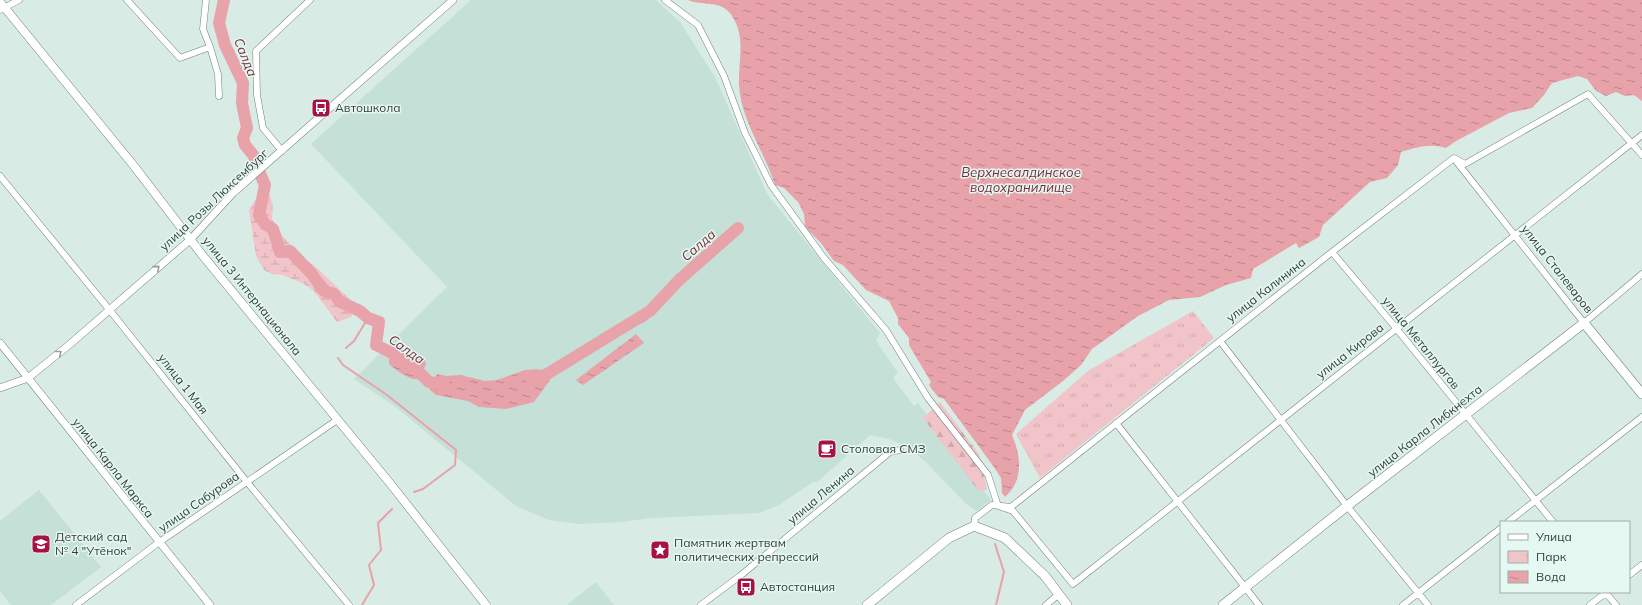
<svg xmlns="http://www.w3.org/2000/svg" width="1642" height="605" viewBox="0 0 1642 605" font-family="Mulish,sans-serif">
  <defs>
    <pattern id="forest-firs" width="22" height="20" patternUnits="userSpaceOnUse"><rect width="22" height="20" fill="#f1c4c9"/><path d="M5 1l3.5 6h-7zM16 11l3.5 6h-7z" fill="#cfa9ae"/></pattern>
    <pattern id="wetland-marsh" width="20" height="14" patternUnits="userSpaceOnUse"><rect width="20" height="14" fill="#f1c4c9"/><path d="M1 5h8M5 5V1M11 12h8M15 12V8" fill="none" stroke="#cfa9ae"/></pattern>
    <pattern id="park-tufts" width="24" height="20" patternUnits="userSpaceOnUse"><rect width="24" height="20" fill="#f1c4c9"/><path d="M3 7l-1-3M5 7V3M7 7l1-3M15 17l-1-3M17 17v-4M19 17l1-3" fill="none" stroke="#cfa9ae"/></pattern>
    <pattern id="water-ripples" width="26" height="14" patternUnits="userSpaceOnUse"><rect width="26" height="14" fill="#e7a2aa"/><path d="M2 4q2-2 4 0t4 0M15 11q2-2 4 0t4 0" fill="none" stroke="#bc858c"/></pattern>
  </defs>
  <rect width="100%" height="100%" fill="#d8ebe4"/>
  <path fill="#c5e0d7" d="M471,0H656L680,22L715,77L767,194L880,333L876,341L898,373L893,378L914,406L918,403L991,500L977,511L966,504L926,462L906,446L889,439L870,435L817,482H813L779,505L759,513L652,518L621,522L579,524L549,520L516,506L393,405L354,379L447,287L311,144Z
    M39,490L101,567L51,605H11L0,591V521Z
    M596,582L614,605H567Z"/>
  <path fill="url(#forest-firs)" d="M940,402L979,454L987,490H978L923,418Z"/>
  <path fill="url(#wetland-marsh)" d="M270,195L273,205L272,219L284,238L300,255L317,268L357,306L351,317L337,322L314,291L304,284L283,275L272,274L264,270L256,256L249,210L255,200Z"/>
  <path fill="url(#park-tufts)" d="M1193,311L1214,338L1040,478L1016,434L1089,370Z"/>
  <path fill="url(#water-ripples)" d="M688,0H1642V101L1634,95L1625,96L1616,92L1606,96L1596,91L1587,79L1578,76L1552,83L1544,95L1532,108L1509,113L1456,141L1446,148C1430,143 1417,147 1401,152L1398,165L1387,178L1370,182L1323,225L1319,237L1299,248L1296,243L1253,269L1251,278L1226,285L1200,297L1169,300L1138,316L1092,349L1081,365L1063,381L1025,410L1012,435C1021,456 1024,480 1005,497L1002,493L1001,478L994,467L944,399L938,397L929,385L931,382L909,345V338L898,324V318L889,301L866,290L843,265L834,261L821,243L805,227L804,214L798,202L784,188L775,185C765,153 740,118 739,84C738,60 747,35 730,13C719,0 702,6 688,0Z
    M648,309L650,311L651,317L643,323L618,331L621,325Z
    M636,334L644,343L583,385L576,380Z
    M400,346L425,360L426,365L420,373L419,379C410,381 396,370 389,364V358Z
    M538,369L547,374L550,380L534,402L506,409L479,407L468,401L436,395L430,390L429,382L438,374L446,376L460,375L485,381L497,380L525,370Z"/>
  <g fill="none" stroke-linecap="round" stroke-linejoin="round">
    <path stroke="#e7a2aa" stroke-width="2" d="M346,348L354,341L368,318
      M338,358L343,365L387,395L456,450L455,465L423,489L414,492
      M995,544L1004,572L996,605
      M362,605L374,585L369,565L381,550L378,523L392,509"/>
    <path stroke="#e7a2aa" stroke-width="12" d="M224,0L219,23L225,45L243,83L242,103L247,128L243,138L245,145L254,156L255,162L265,185L259,215L265,224L273,229L280,252L290,251L311,273L324,291L334,294L340,302L360,311L368,318L379,322L376,345L394,354L420,373L429,382L444,385
      M532,380L547,374L650,311L679,280L738,228"/>
    <g stroke="#71837c" stroke-width="7">
      <path id="minor" d="M127,0L180,58L210,47
        M206,0L203,29L210,47L218,74L219,96
        M665,0L698,25L724,76L745,133L771,185L824,258L886,330L928,398L988,475L998,506L1013,511L1073,584L1642,135
        M0,10L19,0
        M282,151L263,128L257,95L256,51L310,0
        M1456,161L1584,323L1642,274
        M0,176L112,313L247,482L349,605
        M1332,252L1396,328L1553,522
        M1220,341L1347,506L1428,605
        M1116,423L1259,605
        M1508,522L1642,417
        M974,526L975,518L992,505L1011,507L1332,252L1454,158L1465,164L1588,94L1642,155
        M1629,575L1642,565
        M1605,592L1616,605
        M76,605L158,543L337,420
        M701,605L740,576L890,452L900,450
        M1046,605L1059,594
        M1403,605L1501,528
        M1590,605L1607,592"/>
    </g>
    <g stroke="#71837c" stroke-width="8">
      <path id="tertiary" d="M0,343L210,605
        M0,388L28,378L69,345L191,239L233,193L453,0"/>
    </g>
    <g stroke="#71837c" stroke-width="9">
      <path id="secondary" d="M0,2L134,166L203,256L389,482L486,605"/>
    </g>
    <g stroke="#71837c" stroke-width="10">
      <path id="primary" d="M867,605L949,538L974,526L1005,538L1045,576L1067,605
        M1223,605L1347,506L1584,323L1642,394"/>
    </g>
    <use href="#minor" stroke="#fff" stroke-width="6"/>
    <use href="#tertiary" stroke="#fff" stroke-width="7"/>
    <use href="#secondary" stroke="#fff" stroke-width="8"/>
    <use href="#primary" stroke="#fff" stroke-width="9"/>
  </g>
  <defs><path id="oneway-chevron" d="M-2-3.5L2.5 0L-2 3.5" fill="none" stroke-width="1.6" stroke-linecap="round" stroke-linejoin="round"/></defs>
  <g stroke="#9a9e9d">
    <use href="#oneway-chevron" transform="translate(157 268) rotate(-41)"/>
    <use href="#oneway-chevron" transform="translate(59 353) rotate(-39)"/>
  </g>
  <defs>
    <g id="bus-square" transform="scale(1)"><rect x="-9" y="-9" width="18" height="18" rx="4" fill="#a81141" stroke="#e5f8f1"/><path d="M-5-6H5V4H4V6H2V4H-2V6H-4V4H-5ZM-3.5-4V0h7V-4ZM-3.5 1.2v1.5H-2V1.2ZM2 1.2v1.5H3.5V1.2Z" fill="#fff"/></g>
    <g id="cafe-square" transform="scale(1)"><rect x="-9" y="-9" width="18" height="18" rx="4" fill="#a81141" stroke="#e5f8f1"/><path d="M-5.5-4.5H6V0H3Q3 3.5 0 3.5H-2.5Q-5.5 3.5-5.5 0ZM3-3.2v2h1.7v-2ZM-6 4.5H4V6H-6Z" fill="#fff"/></g>
    <g id="school-square" transform="scale(1)"><rect x="-9" y="-9" width="18" height="18" rx="4" fill="#a81141" stroke="#e5f8f1"/><path d="M0-5L7-2L0 1L-7-2ZM-4 1L0 2.5L4 1V4Q0 6-4 4Z" fill="#fff"/></g>
    <g id="sight-square" transform="scale(1)"><rect x="-9" y="-9" width="18" height="18" rx="4" fill="#a81141" stroke="#e5f8f1"/><path d="M0-6L1.8-2.2L6-1.7L2.9 1.2L3.7 5.4L0 3.3L-3.7 5.4L-2.9 1.2L-6-1.7L-1.8-2.2Z" fill="#fff"/></g>
  </defs>
  <g fill-rule="evenodd">
    <use href="#bus-square" x="321" y="108"/>
    <use href="#cafe-square" x="827" y="449"/>
    <use href="#school-square" x="41" y="544"/>
    <use href="#sight-square" x="660" y="550"/>
    <use href="#bus-square" x="746" y="587"/>
  </g>
  <g text-anchor="middle" stroke-width="3" stroke-linejoin="round" paint-order="stroke">
    <g font-size="12" fill="#363d3b" stroke="#e5f8f1" text-anchor="start">
      <text x="335" y="112">Автошкола</text>
      <text x="841" y="453">Столовая СМЗ</text>
      <text x="55" y="541">Детский сад<tspan x="55" dy="14">№ 4 "Утёнок"</tspan></text>
      <text x="674" y="547">Памятник жертвам<tspan x="674" dy="14">политических репрессий</tspan></text>
      <text x="760" y="591">Автостанция</text>
    </g>
    <g font-size="12" fill="#363d3b" stroke="#e5f8f1">
      <text transform="translate(214 200) rotate(-43)" y="4">улица Розы Люксембург</text>
      <text transform="translate(1557 269) rotate(52)" y="4">улица Сталеваров</text>
      <text transform="translate(1266 290) rotate(-38)" y="4">улица Калинина</text>
      <text transform="translate(252 296) rotate(51)" y="4">улица 3 Интернационала</text>
      <text transform="translate(1421 343) rotate(51)" y="4">улица Металлургов</text>
      <text transform="translate(1350 351) rotate(-38)" y="4">улица Кирова</text>
      <text transform="translate(183 384) rotate(52)" y="4">улица 1 Мая</text>
      <text transform="translate(1425 431) rotate(-38)" y="4">улица Карла Либкнехта</text>
      <text transform="translate(113 468) rotate(52)" y="4">улица Карла Маркса</text>
      <text transform="translate(821 495) rotate(-40)" y="4">улица Ленина</text>
      <text transform="translate(199 502) rotate(-35)" y="4">улица Сабурова</text>
    </g>
    <g font-size="13" font-style="italic" fill="#7a2b3b" stroke="#e5f8f1">
      <text transform="translate(246 57) rotate(68)" y="5">Салда</text>
      <text x="1021" y="177">Верхнесалдинское<tspan x="1021" dy="15">водохранилище</tspan></text>
      <text transform="translate(698 245) rotate(-41)" y="5">Салда</text>
      <text transform="translate(407 349) rotate(35)" y="5">Салда</text>
    </g>
  </g>
  <rect x="1500" y="521" width="130" height="72" fill="#e5f8f1" stroke="#9fada8"/>
  <rect x="1508" y="534" width="20" height="6" fill="#ffffff" stroke="#9fada8"/>
  <text x="1536" y="541" font-size="12" fill="#363d3b">Улица</text>
  <rect x="1508" y="551" width="20" height="12" fill="url(#park-tufts)" stroke="#9fada8"/>
  <text x="1536" y="561" font-size="12" fill="#363d3b">Парк</text>
  <rect x="1508" y="571" width="20" height="12" fill="url(#water-ripples)" stroke="#9fada8"/>
  <text x="1536" y="581" font-size="12" fill="#363d3b">Вода</text>
</svg>
